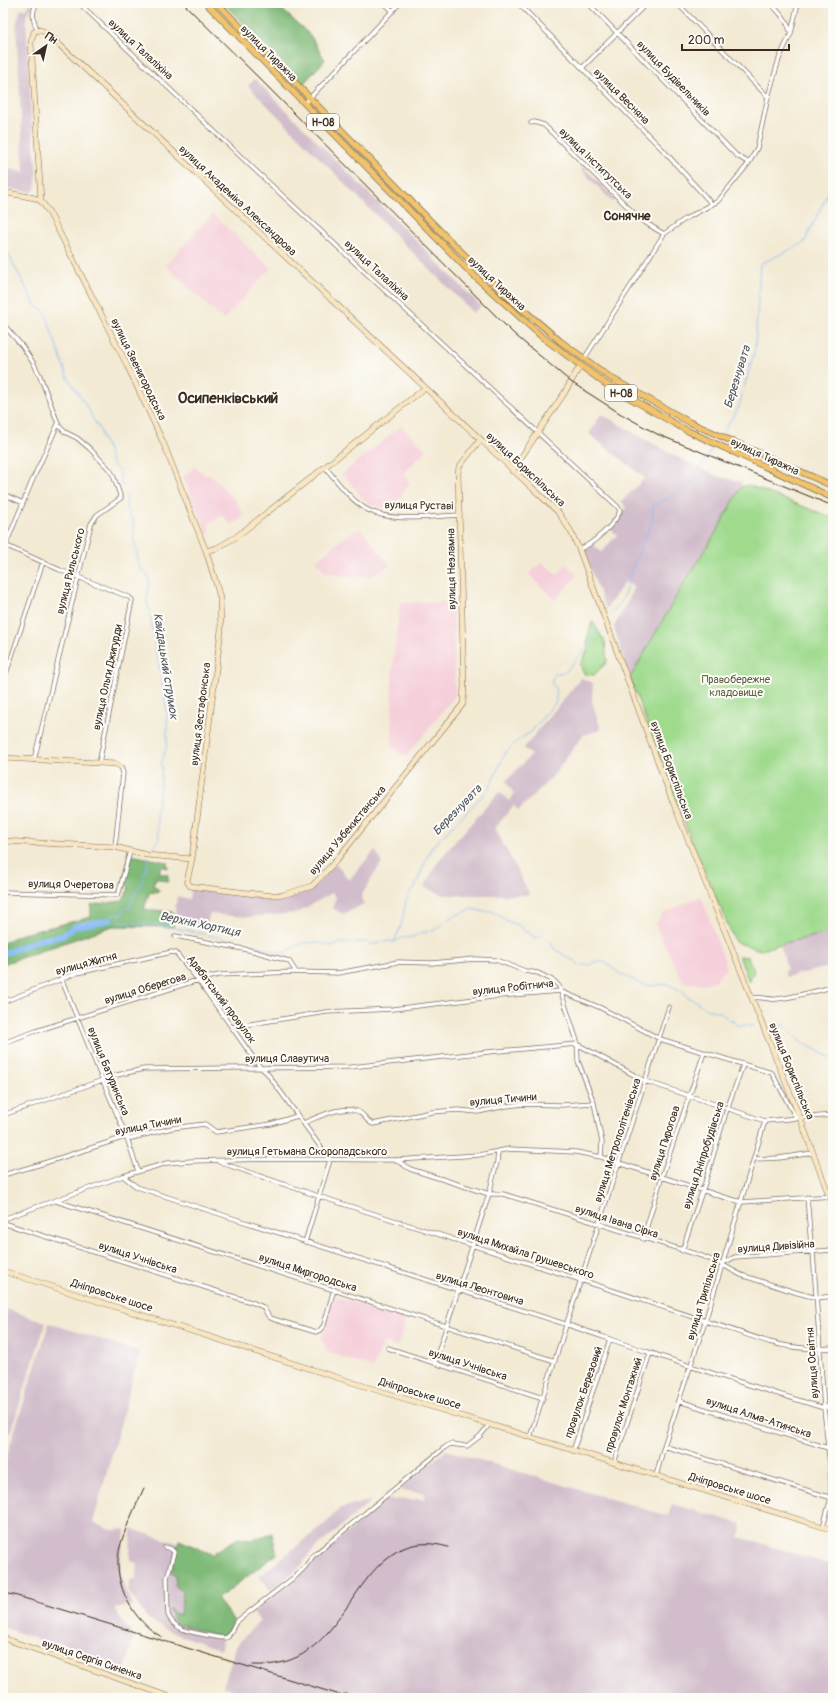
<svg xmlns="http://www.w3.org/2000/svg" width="836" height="1701" viewBox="0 0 836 1701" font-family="Pangolin,sans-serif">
  <rect width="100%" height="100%" fill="#fdfcf7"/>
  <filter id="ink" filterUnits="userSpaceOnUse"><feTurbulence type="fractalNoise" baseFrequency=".025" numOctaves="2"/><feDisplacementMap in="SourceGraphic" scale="8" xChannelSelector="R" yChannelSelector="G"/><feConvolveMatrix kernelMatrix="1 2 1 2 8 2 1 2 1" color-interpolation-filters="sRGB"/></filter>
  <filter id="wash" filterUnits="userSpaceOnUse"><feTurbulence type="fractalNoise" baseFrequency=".012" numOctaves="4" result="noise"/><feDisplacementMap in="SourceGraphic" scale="16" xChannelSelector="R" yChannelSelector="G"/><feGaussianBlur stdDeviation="0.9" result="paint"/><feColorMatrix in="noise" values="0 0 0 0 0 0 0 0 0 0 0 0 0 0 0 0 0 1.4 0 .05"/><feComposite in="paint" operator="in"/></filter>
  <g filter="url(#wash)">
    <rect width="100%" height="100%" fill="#f3ead4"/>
    <path fill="#f5cfda" d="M213,214L271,268L223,320L165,265Z
      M401,426L427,450L403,474L410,482L396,505L382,508L368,504L342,474Z
      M195,467L198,471L200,469L204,474L211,475L235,500L243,515L239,521L230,525L223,515L208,524L211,532L207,535L183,477Z
      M361,529L390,565L371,576H344L325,572L316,560L352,532Z
      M542,562L557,575L567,564L577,576L555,600L529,574Z
      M451,602L453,603L455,696L406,757L392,747V675L400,603Z
      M701,896L727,967L715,981L702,985L683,982L655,925L662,914Z
      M333,1296L406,1319L398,1347L384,1342L373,1368L328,1352L321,1339Z
      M833,1409V1445L830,1446L826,1410Z"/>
    <path fill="#d1bdcb" d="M30,3L33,6L26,15L31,112L37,176L35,189L33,192L3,188V168L24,172L16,24L21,9H26Z
      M255,79L481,306L473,313L248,86Z
      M583,167L615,199L613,202L581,169Z
      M601,414L677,457L716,476L742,482L741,487L718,529L681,588L630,678L614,627L635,587L625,582L606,609L583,550L592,544L602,552L617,535L610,528L626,508L622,501L645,478L589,434Z
      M581,678L593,683L592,701L601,730L583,735L553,776L518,811L514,805L495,828L530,895H443L424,887L439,860L499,792L510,801L514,794L506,781L531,755L524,748Z
      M375,850L382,862L361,896L364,904L343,914L332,908L336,898L332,893L297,913L248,917L209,914L207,925L174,920L177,896L189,899L191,888L279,898L302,892L317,884L335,863L349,880Z
      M833,932V966L786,977L784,971L787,969L780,944Z
      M3,1308L46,1322L3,1455Z
      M49,1323L140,1352L93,1523L113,1530L126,1529L120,1559L121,1577L125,1590L133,1605L114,1609L134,1637L125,1669L76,1651V1647L58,1642L56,1646L3,1627V1467Z
      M446,1450L668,1516L672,1504L742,1524L739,1537L833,1565V1698H258L223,1687L236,1646L260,1620L253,1613L385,1500L424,1499V1493L400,1490Z
      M372,1500L310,1553L303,1564L271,1591L259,1576L327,1522L340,1508Z
      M131,1529L178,1543L171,1572L176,1576L175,1587L183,1591L180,1616L174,1613L177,1624L222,1637L221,1650L169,1631L147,1618L128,1591L131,1579L135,1580L138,1564L130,1560Z"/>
    <path fill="#9fda8d" stroke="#6d8256" d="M748,485L833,518V932L780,944L761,950L735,942L680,813L630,678L681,588L718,529L741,487Z
      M592,621L605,642L607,662L594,675L584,674L580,665L588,649L587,641Z
      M739,956L748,957L754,971L749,982Z"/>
    <path fill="#7fba78" stroke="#5d724b" d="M223,3H275L310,35L325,60L303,84Z
      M130,855L167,862L168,868L161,866L159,873L168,875V882L156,878L153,885L160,891L149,893L144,909L173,912V927L113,926L3,964V943L19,935L91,917V905L122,901L129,888L123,882Z
      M272,1533L277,1554L217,1599L234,1621L227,1635L222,1637L177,1624L172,1617L169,1608L174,1613L180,1615L183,1591L175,1587L176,1576L171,1573L179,1540L214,1555L215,1552L238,1538L251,1540Z"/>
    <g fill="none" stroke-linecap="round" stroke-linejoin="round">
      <path stroke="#89bbf6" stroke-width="1" d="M3,244L36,307L42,309L45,312L67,376L89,410L93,419L101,432V436L107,447L112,464L119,471L122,486
        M722,434L738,409L755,349L760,264L804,243L833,182
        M127,495L126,509L133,520L134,540L140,569C154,573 148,587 147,598C146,602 149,607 150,611L148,614L150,616L167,711V745L161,764L162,767L160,789L156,811L159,838L151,852
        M611,614L622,601L635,559L651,525L654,506L662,500L668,499L676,490L689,485L715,445
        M108,920L111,915L122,914L124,909L130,907L134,894L142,883L149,857
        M110,920L140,924H147L151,926L157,924L254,945L283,953C298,946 300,941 317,943C322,944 326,943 330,946L341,943L367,942L370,945L389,941L393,942
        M394,942L402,938L413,937L419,933L433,931L453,916L472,909L485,912L492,911L507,921L522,927L525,932H529L534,938L543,936L549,942L552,943L554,949L565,955L567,958L574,960L579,965H590L594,962H605L620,974L636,981L638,983L650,986L667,984L684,992L688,998L694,1000L706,1009L720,1012L729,1020H732L737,1025L753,1026
        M394,942L401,926L406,901L410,892L415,887L431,848L488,790L506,752L519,739L530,733L556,702V690L551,681L556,673L566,672L599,631
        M774,1022L785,1026L799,1041L833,1059"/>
      <path stroke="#89bbf6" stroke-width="6" d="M3,954L39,940L62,936L76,926L110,920"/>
    </g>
  </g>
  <g filter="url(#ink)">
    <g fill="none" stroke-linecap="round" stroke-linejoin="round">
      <g stroke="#7b6d5e" stroke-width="5">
        <path id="street" d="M79,3L255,170L618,507L620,511C616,523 591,546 579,549
          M384,3L393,11
          M518,3L662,149L711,203
          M588,3L736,155L749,163
          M677,3L768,97
          M770,3C779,12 787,20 791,33
          M37,30C33,19 31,13 37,3
          M582,68L647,3
          M305,103L400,3
          M531,123L534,122L544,125L641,220L664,234
          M3,324L22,346L34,364L40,376L59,426L65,432L77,438L89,448L110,470L113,475L121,498L97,515L91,524L34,760
          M584,359L664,234L685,219L718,201L749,163L757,148L768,97L779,59L791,33L798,3
          M325,467C337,481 351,501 368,510C393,523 432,516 460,515
          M3,494L23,503
          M5,545L60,570L129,597L132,600L99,763
          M3,551L33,479L58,424
          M3,683L43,562
          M115,847L123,773L121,767
          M3,892L117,895L119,892L130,851
          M175,936L249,950L289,961L296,972L338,973L398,962L432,963L475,959L496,960L525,971L538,973L554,981L559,986L577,1041L578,1061L594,1103L602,1142L601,1157
          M61,978L103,1081L127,1138L138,1171
          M752,998C760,996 768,1000 777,999C796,997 815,991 833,987
          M3,1002L77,973L172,952L176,953L198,980L260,1067L267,1073L330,1160L305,1242
          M232,1027L326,1012L393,1009L500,996L560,991L601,1008L660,1039L772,1073L796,1118
          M3,1043L36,1031L198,980L219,975L296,972
          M3,1115L117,1075L144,1069L351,1067L488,1052L577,1044L645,1081L765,1121L833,1115
          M303,1123C319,1117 340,1105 357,1111C365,1114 366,1122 373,1124L432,1112L458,1110L478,1112L506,1106L523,1104L562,1105L594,1103
          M754,1159L779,1158L813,1153
          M396,1160L410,1169L429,1175L489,1194H503L702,1256L721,1264L741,1275L798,1293L817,1298L833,1296
          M219,1162L318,1196L581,1280L769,1342C791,1348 810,1350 833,1348
          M3,1175L38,1165L122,1138H132L172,1128L205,1124L216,1132L271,1124L297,1116
          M123,1176L137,1187C279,1234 422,1278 565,1324C593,1333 620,1343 648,1352C706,1372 765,1390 824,1408L833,1405
          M807,1197L811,1245L813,1252L824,1408L830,1466L831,1498L823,1527
          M56,1201L555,1361
          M3,1219L123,1176L167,1163L191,1161L276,1159L396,1160L479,1155L509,1149L576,1152L601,1157L723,1197L742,1202L833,1196
          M3,1223L254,1303L263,1307L269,1317L273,1319L316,1332L320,1330L324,1325L334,1289
          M643,1239L662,1176L704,1053
          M682,1251L705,1183L727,1109L743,1065
          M721,1264L735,1257L833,1250
          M388,1348L543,1398
          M435,1362L489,1194L497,1162L498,1152
          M679,1401L828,1448H833
          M530,1437L669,1007
          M664,1446L832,1498
          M573,1451L610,1339
          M614,1463L650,1353
          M656,1476L664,1446L705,1322L765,1121
          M165,1547L171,1549L174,1552L167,1578L168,1615C175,1631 192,1632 206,1635C212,1636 218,1638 225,1638L228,1637L236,1622L297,1575L305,1567L313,1556L444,1448L450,1444L467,1446L480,1436L489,1425"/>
      </g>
      <g stroke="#7b6d5e" stroke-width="6">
        <path id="secondary" d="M3,192L35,198L41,201
          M480,440L459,467L458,473L464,685L463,704L334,863L312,886L283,895H264L190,886L187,881L192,859L221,630L220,598L216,583L206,551L163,442L126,363L49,212L41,201L31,42L34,32C40,28 45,31 50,36L558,512L570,530L579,549L671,797L800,1118L833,1206
          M512,471L565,392L580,366
          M206,551L217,548L236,537L425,388
          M3,758L99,763L116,764L121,767
          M3,841L115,847L147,855L192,859
          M3,1271L367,1387L833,1530
          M3,1638L173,1698"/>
      </g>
      <g stroke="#7b6d5e" stroke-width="7">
        <path id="primary" d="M206,3L470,272L541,336L607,385L686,430L833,498
          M217,3L445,236L507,296L560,341L611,378L689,422L833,486"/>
      </g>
      <use href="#street" stroke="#fff" stroke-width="3.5"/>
      <use href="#secondary" stroke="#f9e7c3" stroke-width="5"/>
      <use href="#primary" stroke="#f1c36a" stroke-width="5.5"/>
      <path stroke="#3b2a1e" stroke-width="1" d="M183,3L261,80L514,334L571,382L621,414L657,434L833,506
        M144,1488C135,1508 124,1529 119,1551C113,1584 133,1622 162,1637
        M3,1593L14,1595L350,1698
        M253,1665C273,1666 294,1662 310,1649C357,1615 373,1525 448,1547
        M344,1694L368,1698"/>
    </g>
  </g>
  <g text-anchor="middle" stroke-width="4" stroke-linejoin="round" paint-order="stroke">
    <g fill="#fdfcf7" stroke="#75695f" stroke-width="1">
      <rect x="307" y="114" width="32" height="16" rx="3"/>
      <rect x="605" y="385" width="32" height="16" rx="3"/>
    </g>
    <g font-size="10" font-weight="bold" fill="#3b2a1e">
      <text x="323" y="126">Н-08</text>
      <text x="621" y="397">Н-08</text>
    </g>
    <g font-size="11" fill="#3b2a1e" stroke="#fdfcf7">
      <text transform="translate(141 49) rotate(43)" y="4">вулиця Талаліхіна</text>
      <text transform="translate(269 53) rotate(45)" y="4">вулиця Тиражна</text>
      <text transform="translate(674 78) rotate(46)" y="4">вулиця Будівельників</text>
      <text transform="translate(622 96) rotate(45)" y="4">вулиця Весняна</text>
      <text transform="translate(596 163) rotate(44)" y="4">вулиця Інститутська</text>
      <text transform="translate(238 200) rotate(43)" y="4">вулиця Академіка Александрова</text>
      <text transform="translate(377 270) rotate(43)" y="4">вулиця Талаліхіна</text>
      <text transform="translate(497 283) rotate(43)" y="4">вулиця Тиражна</text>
      <text transform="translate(139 369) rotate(64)" y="4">вулиця Звенигородська</text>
      <text transform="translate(765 456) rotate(25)" y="4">вулиця Тиражна</text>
      <text transform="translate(526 469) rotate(43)" y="4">вулиця Бориспільська</text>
      <text transform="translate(419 505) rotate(1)" y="4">вулиця Руставі</text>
      <text transform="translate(451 569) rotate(-91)" y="4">вулиця Незламна</text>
      <text transform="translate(70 571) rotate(-76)" y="4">вулиця Рильського</text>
      <text transform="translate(107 677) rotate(-78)" y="4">вулиця Ольги Джигурди</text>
      <text transform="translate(200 714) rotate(-83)" y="4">вулиця Зестафонська</text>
      <text transform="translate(672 770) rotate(70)" y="4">вулиця Бориспільська</text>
      <text transform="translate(347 830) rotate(-50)" y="4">вулиця Узбекистанська</text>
      <text transform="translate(71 884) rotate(1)" y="4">вулиця Очеретова</text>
      <text transform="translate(86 963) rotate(-15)" y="4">вулиця Житня</text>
      <text transform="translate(513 987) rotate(-6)" y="4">вулиця Робітнича</text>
      <text transform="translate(145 988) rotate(-17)" y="4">вулиця Оберегова</text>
      <text transform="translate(222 999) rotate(53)" y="4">Арабатський провулок</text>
      <text x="287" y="1062">вулиця Славутича</text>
      <text transform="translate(109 1071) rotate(68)" y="4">вулиця Батуринська</text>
      <text transform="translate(792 1071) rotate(68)" y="4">вулиця Бориспільська</text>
      <text transform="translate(503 1099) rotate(-5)" y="4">вулиця Тичини</text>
      <text transform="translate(148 1125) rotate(-11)" y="4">вулиця Тичини</text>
      <text transform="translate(617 1140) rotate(-72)" y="4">вулиця Метрополітенівська</text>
      <text transform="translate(664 1143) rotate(-72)" y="4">вулиця Пирогова</text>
      <text x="307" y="1155">вулиця Гетьмана Скоропадського</text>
      <text transform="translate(703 1155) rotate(-72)" y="4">вулиця Дніпробудівська</text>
      <text transform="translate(617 1221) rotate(18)" y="4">вулиця Івана Сірка</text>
      <text transform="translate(776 1246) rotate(-4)" y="4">вулиця Дивізійна</text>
      <text transform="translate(526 1253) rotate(18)" y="4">вулиця Михайла Грушевського</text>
      <text transform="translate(138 1257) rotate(18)" y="4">вулиця Учнівська</text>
      <text transform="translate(308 1272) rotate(18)" y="4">вулиця Миргородська</text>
      <text transform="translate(480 1288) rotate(17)" y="4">вулиця Леонтовича</text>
      <text transform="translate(112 1295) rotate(18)" y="4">Дніпровське шосе</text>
      <text transform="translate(703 1296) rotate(-73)" y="4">вулиця Трипільська</text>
      <text transform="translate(812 1363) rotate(-94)" y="4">вулиця Освітня</text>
      <text transform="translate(468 1364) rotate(18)" y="4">вулиця Учнівська</text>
      <text transform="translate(583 1392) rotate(-71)" y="4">провулок Березовий</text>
      <text transform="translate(420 1393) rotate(17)" y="4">Дніпровське шосе</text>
      <text transform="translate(623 1405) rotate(-72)" y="4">провулок Монтажний</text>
      <text transform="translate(759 1417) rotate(18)" y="4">вулиця Алма-Атинська</text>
      <text transform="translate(730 1488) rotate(17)" y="4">Дніпровське шосе</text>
      <text transform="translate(92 1659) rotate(19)" y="4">вулиця Сергія Синенка</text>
    </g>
    <g font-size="11" fill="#595f3f" stroke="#fdfcf7">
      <text x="736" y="683">Правобережне<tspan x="736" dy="13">кладовище</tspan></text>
    </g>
    <g font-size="12" font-style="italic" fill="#52565f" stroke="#fdfcf7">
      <text transform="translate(737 377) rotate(-73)" y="4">Березнувата</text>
      <text transform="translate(166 666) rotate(81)" y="4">Кайдацький струмок</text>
      <text transform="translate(457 810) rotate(-46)" y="4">Березнувата</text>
      <text transform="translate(200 924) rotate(12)" y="4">Верхня Хортиця</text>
    </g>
    <g font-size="13" font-weight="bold" fill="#3b2a1e" stroke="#fdfcf7">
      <text x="627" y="220">Сонячне</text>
    </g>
    <g font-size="15" font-weight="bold" fill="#3b2a1e" stroke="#fdfcf7">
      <text x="228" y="403">Осипенківський</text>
    </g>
  </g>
  <rect width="836" height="1701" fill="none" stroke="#fdfcf7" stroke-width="16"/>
  <g transform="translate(46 46) rotate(34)" stroke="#fdfcf7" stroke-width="3" paint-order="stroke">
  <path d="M0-3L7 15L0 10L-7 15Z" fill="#3b2a1e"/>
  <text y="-6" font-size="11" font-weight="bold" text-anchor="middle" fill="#3b2a1e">Пн</text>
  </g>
  <path d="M682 44v6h107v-6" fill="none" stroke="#3b2a1e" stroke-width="2"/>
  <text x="688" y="44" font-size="12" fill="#3b2a1e" stroke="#fdfcf7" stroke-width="3" paint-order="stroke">200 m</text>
</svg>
